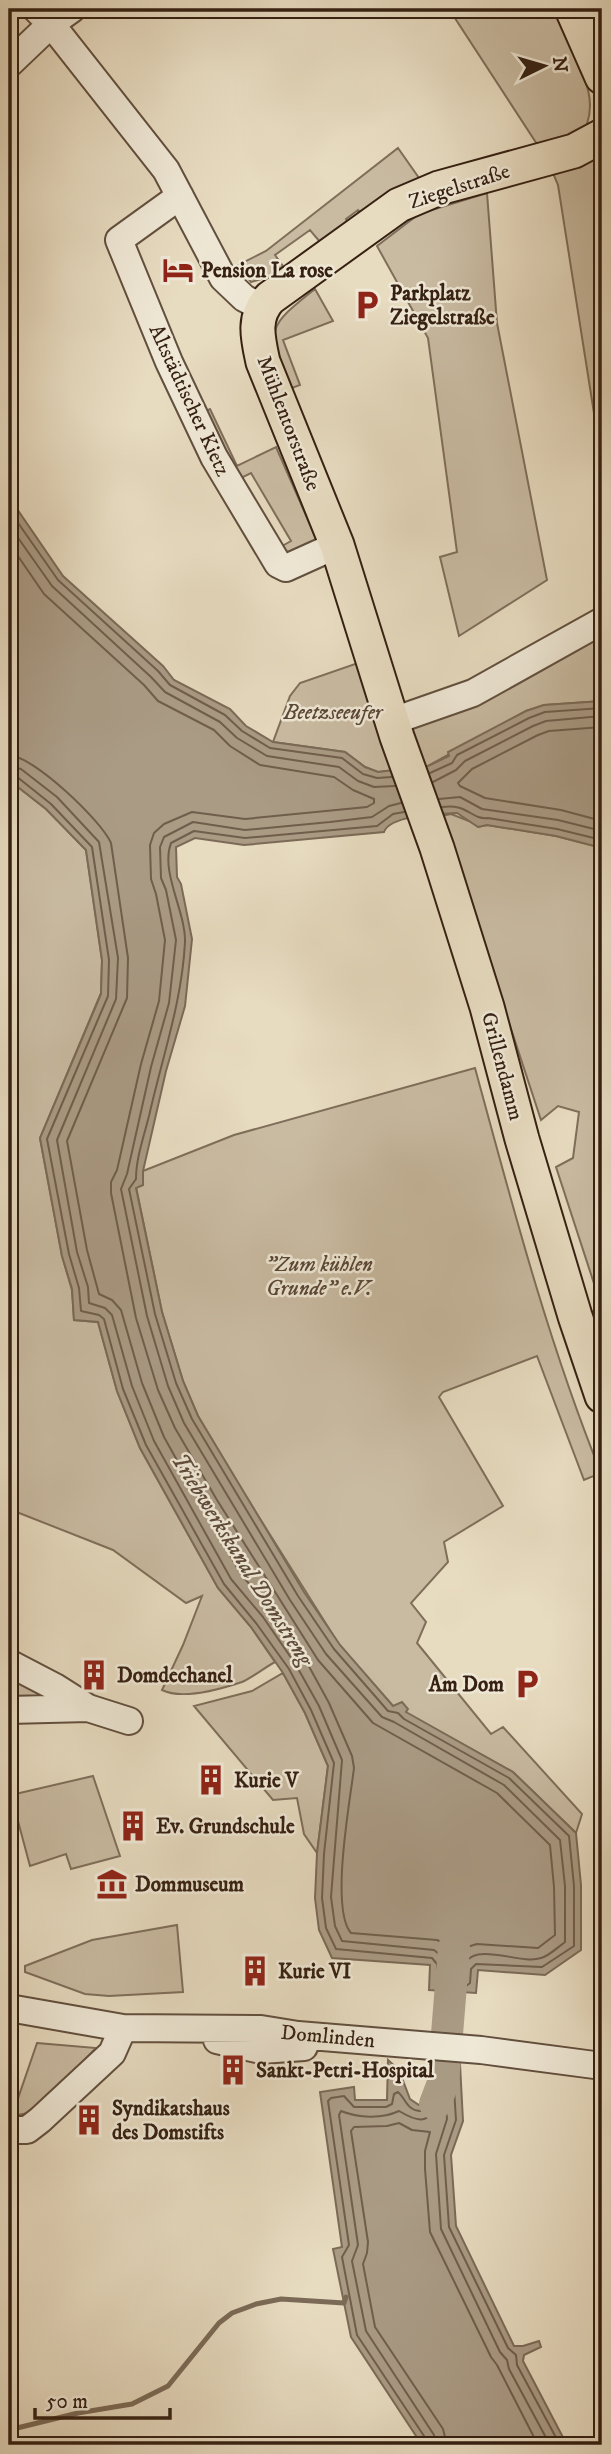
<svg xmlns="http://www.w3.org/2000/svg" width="611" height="2454" viewBox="0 0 611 2454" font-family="'IM FELL DW Pica',serif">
  <rect width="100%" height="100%" fill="#e7dbc0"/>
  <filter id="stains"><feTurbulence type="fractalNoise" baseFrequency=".00286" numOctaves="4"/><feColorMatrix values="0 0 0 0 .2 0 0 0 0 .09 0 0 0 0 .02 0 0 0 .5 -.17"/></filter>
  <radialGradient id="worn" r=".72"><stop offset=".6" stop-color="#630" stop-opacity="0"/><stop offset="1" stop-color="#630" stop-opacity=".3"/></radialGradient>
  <path fill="#c9bba2" stroke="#7f6e5a" stroke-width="2" d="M449,9H559C562,51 601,82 587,124L599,155H602V464L558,185L548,161Z
    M398,148L419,178L362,214L358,210L346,219L349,225L320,242L310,230L275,255L283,266L271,276L251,282L238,265L266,251Z
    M487,193L497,323L547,580L459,636L440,557L457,552L428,338L377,246L419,214Z
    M315,289L333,321L283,340L300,385L292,388C268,329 263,330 315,289Z
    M210,409L237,466L276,447L319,545L285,558L277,549L291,541L251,473L237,480L202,413Z
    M602,631V701L544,705L526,711L428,766L378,772L365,767L345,752L273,742L290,696L300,683L358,663L381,741L408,733L415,726Z
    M9,780L46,809L86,850L102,960L101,993L40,1138L62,1256L72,1290L74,1320L98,1322L117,1391L140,1448L218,1588L251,1627L275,1662C264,1668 253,1677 242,1682C221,1689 182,1700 162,1690L183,1645L202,1596L186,1603L113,1550L9,1509Z
    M451,814L474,823L478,827L487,825L556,836L602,848V1308L556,1167L573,1158L579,1112L558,1106L541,1120L441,816Z
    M475,1068C512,1204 548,1342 601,1473L584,1480L537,1356L443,1392L439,1397L503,1506L444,1542L448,1562L411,1603L426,1622L417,1643L491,1734L503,1727L582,1814L576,1833L513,1772L393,1706L340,1646L240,1487L198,1416L183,1381L162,1312L136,1187L143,1184V1171L234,1135Z
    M9,1668L51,1695L9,1701Z
    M283,1673L305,1713L328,1766L317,1853L304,1834L297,1798L273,1800L194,1706L252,1691Z
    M93,1776L120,1856L71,1869L66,1854L30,1866L11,1795Z
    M177,1925L183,1992L109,1996L85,1994L25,1972V1966L92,1940Z
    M37,2043L96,2048L35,2112L17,2115L13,2113Z"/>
  <path fill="#aa9b85" stroke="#7b6a57" stroke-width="2" d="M9,494L15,506L63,576L163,666L174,680L230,709L246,726L273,742L345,752L365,767L378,772L428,766L449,756L448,752L526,711L544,705L602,701V848L556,836L487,825L478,827L457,813C439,814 390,815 384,832L244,845L195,838L176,847L177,877L181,884L192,939L185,1006L166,1071L143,1171V1185L136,1188L162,1312L183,1381L198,1416L304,1592L340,1645L393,1706L402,1702L408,1709L406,1712L513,1772L576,1833L581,1885V1950L545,1975L478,1970L476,1993L429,1990L430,1965L332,1958L319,1930L315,1898L317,1853L328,1766L305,1713L283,1673L251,1627L218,1588L140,1448L117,1391L98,1322L74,1320L72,1289L62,1256L40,1138L101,994L102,960L86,850L46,809L9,780Z
    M388,2060L399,2070L410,2099L419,2105L428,2099L434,2062L460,2064L463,2121L451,2155L456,2226L514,2346H523L539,2341L541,2347L524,2355L523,2361L567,2445H422L351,2337L333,2249L342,2247L320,2092L354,2087L355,2100H387Z"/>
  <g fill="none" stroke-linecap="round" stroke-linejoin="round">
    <path stroke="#705e4c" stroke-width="2" d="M9,510L58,580L158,671L170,685L225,715L242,731L270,748L342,758L363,774L377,778L392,777
      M9,525L52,586L151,677L165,692L220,722L237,738L267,756L339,767L358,781L374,787L395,786
      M9,543L44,594L144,685L158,701L214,730L230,746L260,765L334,777L353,790L374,799V803L367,807L245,819L192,812L164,824L154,833L150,845L151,879L156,894L165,940L159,1001L141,1064L117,1170L111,1182V1193L136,1318L158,1390L175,1428L217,1500L318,1660L373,1723L497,1793L550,1845L554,1887L555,1935L538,1948L477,1944L467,1947L456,1954L447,1945L437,1940L351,1933C330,1909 350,1801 354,1768L352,1756L329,1703L306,1661L272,1611L240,1573L164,1437L142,1383L121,1310L112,1300L99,1294L87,1250L67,1141L127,998L128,958L111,843C101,820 33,756 9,755
      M602,727L549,731L538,735L472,769L458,783L460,786L485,798L561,810L602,821
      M9,766L21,769L57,797L99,842L118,958L116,999L57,1140L77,1252L88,1287L89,1303L105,1308L112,1315L132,1386L154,1441L231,1579L263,1617L296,1665L319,1706L342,1760L331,1897L335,1926L342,1941L434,1950L444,1958L447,1974L458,1976L461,1974C467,1935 517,1966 541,1958C549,1956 558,1947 565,1942V1886L560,1840L504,1785L394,1722L382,1717L326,1654L290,1600L184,1423L168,1386L147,1316L121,1189L127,1174L151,1067L169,1003L176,940L166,890L161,878L160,847L164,837L193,822L245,830L330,822L372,817L389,806L401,803
      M430,773L452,763L457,755L529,718L545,712L602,708
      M9,775L16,776L51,804L92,847L109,960L108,996L47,1139L69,1254L79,1288L81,1311L99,1315L104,1319L123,1389L146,1445L224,1584L256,1623L289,1669L311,1710L334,1763L324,1854L322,1898L326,1928L336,1949L432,1958L437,1964L438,1983L466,1986L470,1983L471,1969L476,1964L542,1967L574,1946V1886L569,1836L509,1778L404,1719L398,1713L388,1711L334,1649L298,1596L192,1419L176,1383L155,1314L129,1189L136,1179C136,1158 144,1136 149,1116C162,1058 182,1002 185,942C186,912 160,872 171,843L194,831L245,838L377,826L393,814L404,812
      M433,782L456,770L465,761L533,726L546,721L602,716
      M439,799L460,797L482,809L558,820L602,831
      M442,807C468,803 471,820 488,818L557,829L602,840
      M427,2445L426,2439L357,2335L342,2257L349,2245L328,2101L331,2098L344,2096L354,2107H386L392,2104L394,2094L398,2092C406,2099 407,2111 421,2111L434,2102L439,2072L443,2070L453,2073L456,2120L444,2155L449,2227L508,2348L516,2355L517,2365L560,2445
      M436,2445L434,2435L366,2331L352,2261L358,2245L339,2115L341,2111C358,2118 382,2119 399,2111C418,2122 424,2124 441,2107L446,2109L447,2119L436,2154L441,2229L500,2352L507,2360L509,2369L550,2445
      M447,2445L443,2429L375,2327L363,2264L367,2253L368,2242L351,2131L354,2127L387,2126L399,2123L412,2130L430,2132L425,2151V2169L430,2232L491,2357L497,2365L538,2445"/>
    <path stroke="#7b6a57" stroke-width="5" d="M9,2430L78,2413L132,2404L168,2386L219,2323L232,2313L256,2304L281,2299L344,2303L346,2297"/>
    <path stroke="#aa9b85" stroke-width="32" d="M435,2104L443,2083L454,1948"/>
    <g stroke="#624f3e" stroke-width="30">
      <path id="minor" d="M36,9L51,24L166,170L223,278L244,298L261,307
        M9,64L51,24L72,9
        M180,196L119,240L169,362L214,457L278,564L286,568L337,545
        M393,721L473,693L602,621
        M9,1663L55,1687L88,1708
        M9,1710L88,1708L129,1721
        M9,2008L123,2028L261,2029L298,2035L481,2050L602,2066
        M217,2040L261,2050L304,2047
        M9,2130H27L40,2120L112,2053L123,2028"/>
    </g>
    <g stroke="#352012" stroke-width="37">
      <path id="major" d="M572,9L602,77
        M602,136L574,151L439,188L399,205L270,298C252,317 258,339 263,362L337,545L397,737L437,848L487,1007L522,1139L575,1316L602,1396"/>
    </g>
    <use href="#minor" stroke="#efe8d6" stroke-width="26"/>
    <use href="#major" stroke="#e7dbc0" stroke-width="33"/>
  </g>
  <defs>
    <g id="hotel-bare" transform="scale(2.415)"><path d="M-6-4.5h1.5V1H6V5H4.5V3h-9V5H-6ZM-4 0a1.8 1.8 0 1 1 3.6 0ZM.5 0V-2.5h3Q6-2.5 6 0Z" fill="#8f2418" stroke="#efe8d6" stroke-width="2.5" paint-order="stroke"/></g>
    <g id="parking-bare" transform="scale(2.415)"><path d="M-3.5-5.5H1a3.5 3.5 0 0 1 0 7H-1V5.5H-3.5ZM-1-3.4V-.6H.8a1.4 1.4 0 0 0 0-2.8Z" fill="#8f2418" stroke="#efe8d6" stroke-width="2.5" paint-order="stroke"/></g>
    <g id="building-bare" transform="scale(2.415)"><path d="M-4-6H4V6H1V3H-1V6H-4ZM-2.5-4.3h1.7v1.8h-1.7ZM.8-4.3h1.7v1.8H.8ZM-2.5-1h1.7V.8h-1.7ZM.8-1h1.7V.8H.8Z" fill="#8f2418" stroke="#efe8d6" stroke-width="2.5" paint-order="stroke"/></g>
    <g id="museum-bare" transform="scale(2.415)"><path d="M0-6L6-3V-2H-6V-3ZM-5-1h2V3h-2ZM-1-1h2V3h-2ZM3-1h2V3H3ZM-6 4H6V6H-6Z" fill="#8f2418" stroke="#efe8d6" stroke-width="2.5" paint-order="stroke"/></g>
  </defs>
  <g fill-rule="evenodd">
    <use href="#hotel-bare" x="178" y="270"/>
    <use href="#parking-bare" x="367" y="305"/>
    <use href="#building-bare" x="94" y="1675"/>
    <use href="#parking-bare" x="527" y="1684"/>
    <use href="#building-bare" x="211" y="1780"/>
    <use href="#building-bare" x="133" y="1826"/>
    <use href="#museum-bare" x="112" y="1884"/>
    <use href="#building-bare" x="255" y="1971"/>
    <use href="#building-bare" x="233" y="2070"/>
    <use href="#building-bare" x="89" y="2120"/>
  </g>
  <g text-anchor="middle" stroke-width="5" stroke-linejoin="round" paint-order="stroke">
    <g font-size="21" fill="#352012" stroke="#efe8d6">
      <text transform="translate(459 186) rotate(-18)" y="7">Ziegelstraße</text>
      <text transform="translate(190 400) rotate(65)" y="7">Altstädtischer Kietz</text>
      <text transform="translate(289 423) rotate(69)" y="7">Mühlentorstraße</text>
      <text transform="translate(503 1066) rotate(75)" y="7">Grillendamm</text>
      <text transform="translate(328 2036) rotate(5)" y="7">Domlinden</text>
    </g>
    <g font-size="21" font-weight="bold" fill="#352012" stroke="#efe8d6" text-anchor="start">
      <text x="201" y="277">Pension La rose</text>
      <text x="390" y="300">Parkplatz<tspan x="390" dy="24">Ziegelstraße</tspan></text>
      <text x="117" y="1682">Domdechanel</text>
      <text x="504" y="1691" text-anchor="end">Am Dom</text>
      <text x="234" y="1787">Kurie V</text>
      <text x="156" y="1833">Ev. Grundschule</text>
      <text x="135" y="1891">Dommuseum</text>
      <text x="278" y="1978">Kurie VI</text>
      <text x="256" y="2077">Sankt-Petri-Hospital</text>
      <text x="112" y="2115">Syndikatshaus<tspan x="112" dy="24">des Domstifts</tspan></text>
    </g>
    <g font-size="21" font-style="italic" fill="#5a4736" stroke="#efe8d6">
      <text x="333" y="719">Beetzseeufer</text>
      <text x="319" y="1271">"Zum kühlen<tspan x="319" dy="24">Grunde" e.V.</tspan></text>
    </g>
    <g font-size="23" font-style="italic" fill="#5e4b3a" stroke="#efe8d6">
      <text transform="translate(243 1559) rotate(58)" y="8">Triebwerkskanal Domstreng</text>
    </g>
  </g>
  <rect width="611" height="2454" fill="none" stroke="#e7dbc0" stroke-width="35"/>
  <rect x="10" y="10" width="590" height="2433" fill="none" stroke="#352012" stroke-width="3.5"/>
  <rect x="18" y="18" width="576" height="2419" fill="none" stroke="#352012" stroke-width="2"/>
  <g transform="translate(544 66) rotate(85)" stroke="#efe8d6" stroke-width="5" paint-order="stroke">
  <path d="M0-5L12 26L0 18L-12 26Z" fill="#352012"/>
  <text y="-10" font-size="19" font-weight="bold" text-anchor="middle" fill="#352012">N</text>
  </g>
  <path d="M35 2408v10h135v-10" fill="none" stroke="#352012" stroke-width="3.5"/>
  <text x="46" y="2408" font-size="21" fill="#352012" stroke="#efe8d6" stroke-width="5" paint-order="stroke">50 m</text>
  <rect width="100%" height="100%" filter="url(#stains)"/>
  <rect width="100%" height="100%" fill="url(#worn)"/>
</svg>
